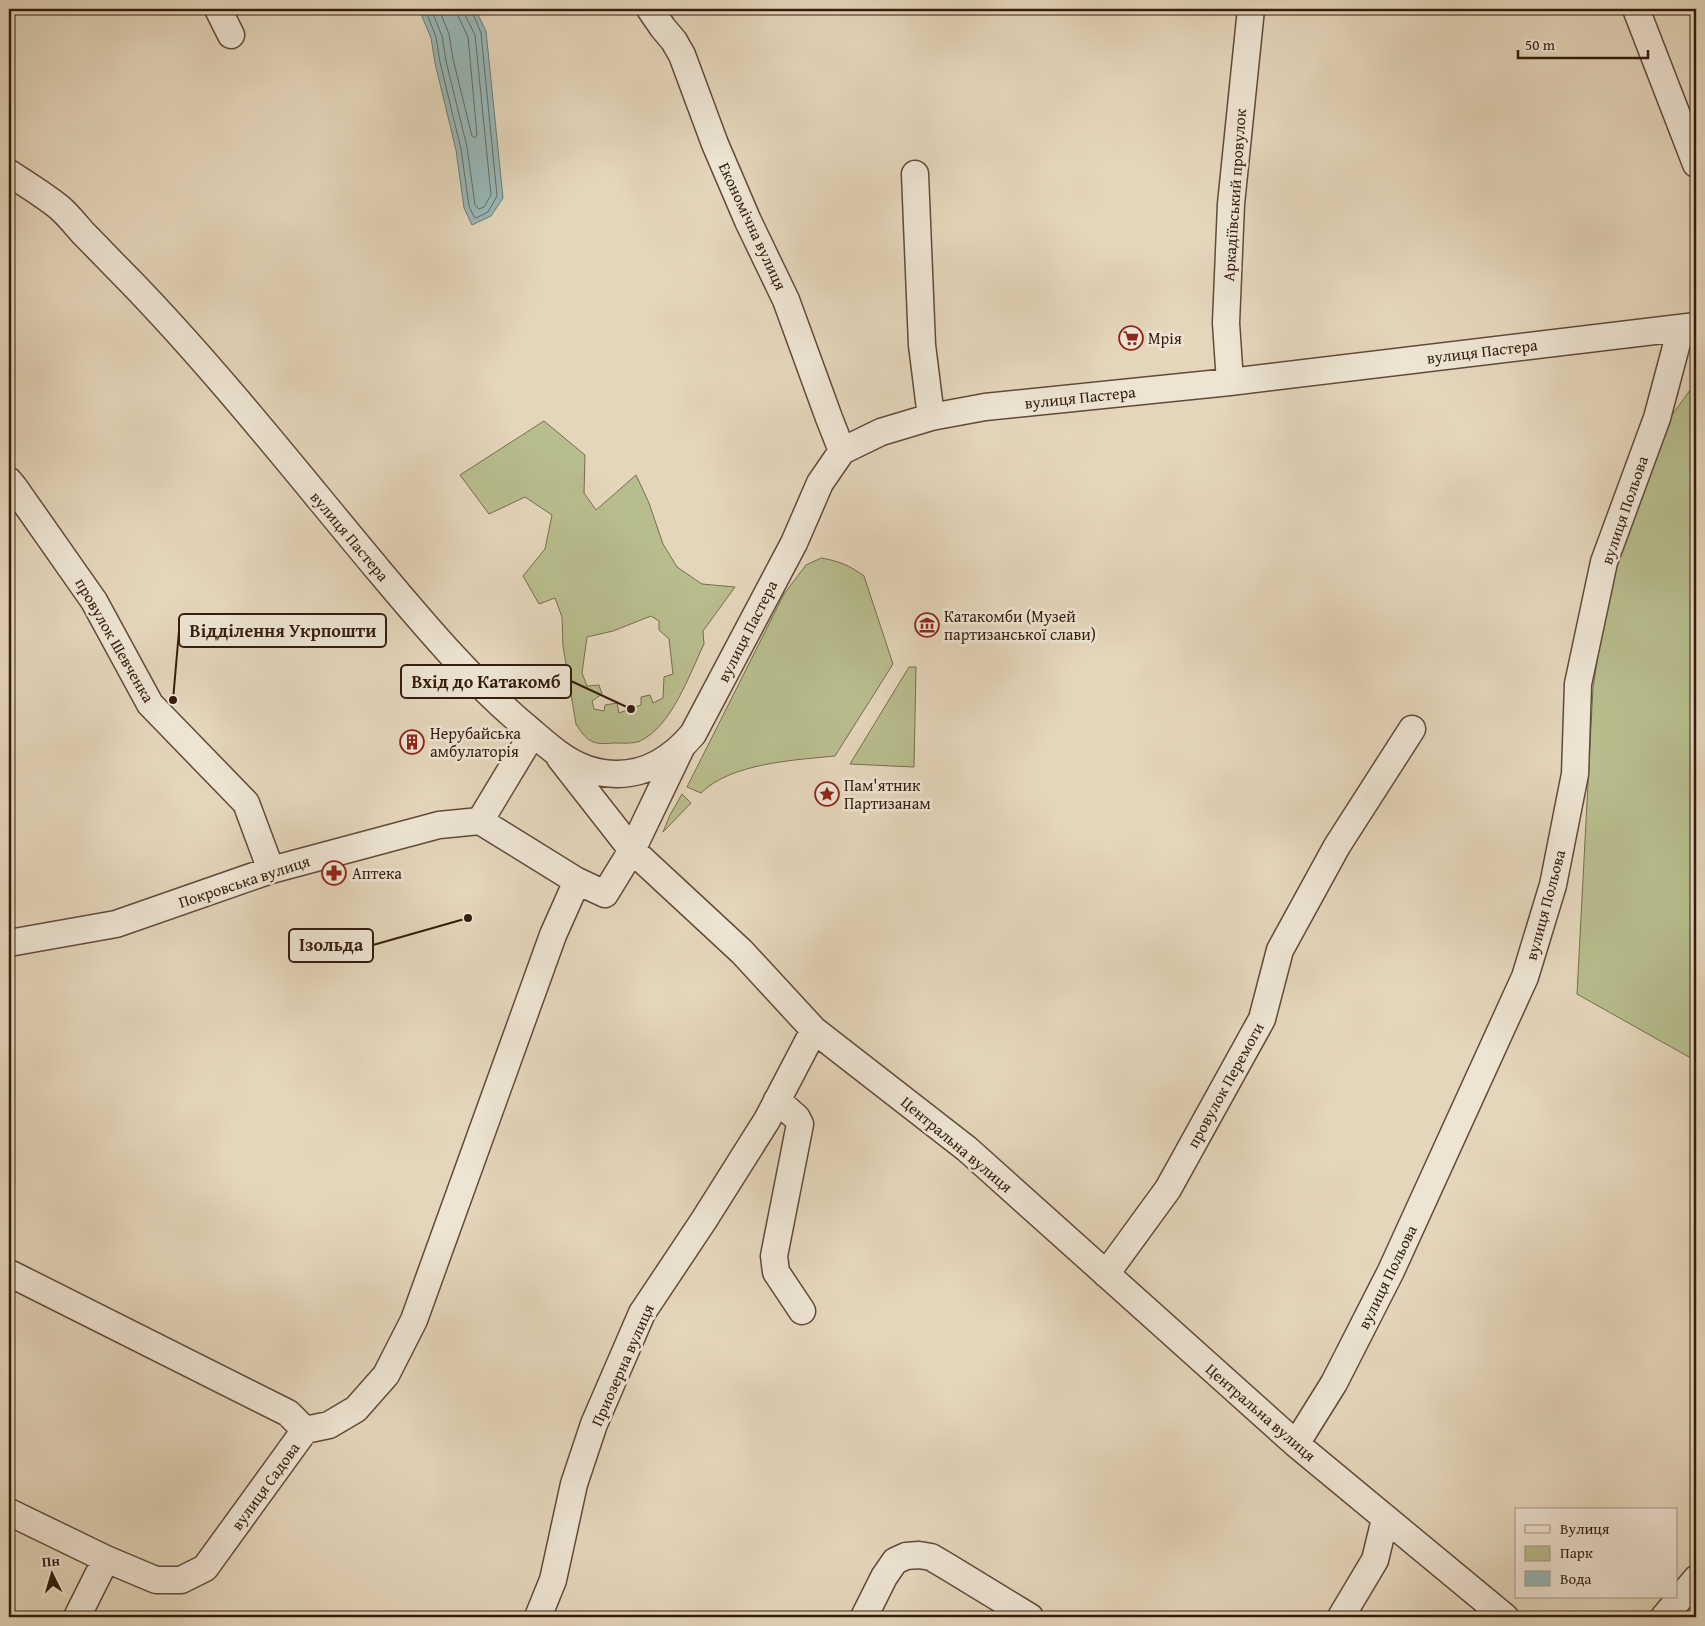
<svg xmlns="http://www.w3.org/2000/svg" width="1705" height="1626" viewBox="0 0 1705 1626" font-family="'Gentium Book Plus',serif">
  <rect width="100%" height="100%" fill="#e4d6bb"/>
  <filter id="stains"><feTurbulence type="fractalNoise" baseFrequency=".004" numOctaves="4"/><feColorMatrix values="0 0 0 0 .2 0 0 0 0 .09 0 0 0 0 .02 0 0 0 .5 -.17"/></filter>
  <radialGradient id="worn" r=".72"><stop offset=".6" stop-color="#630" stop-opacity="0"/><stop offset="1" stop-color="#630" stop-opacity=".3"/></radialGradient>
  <path fill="#b8bd8d" stroke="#766d4c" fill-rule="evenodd" d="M1696,382V1061L1577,994L1593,688L1611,571L1664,426Z
    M544,421L585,455L584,493L596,510L636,475L649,503L663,544L677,567L702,584L735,587L703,631L704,644C689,675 672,726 640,741C633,744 621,743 613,743C593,745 587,742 576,724L563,646L562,617L555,598L539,604L523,576L545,549L552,515L525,497L489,514L460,475ZM651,616L659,621V630L669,639L673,674L664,677L663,698L653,703L650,695L641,697V705L619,713L617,703L605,705L604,711L594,709L592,701L602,694L599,685L587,686L582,673L587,637L613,631Z
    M821,558C839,561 849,565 864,576L893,664L835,756C795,760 731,763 701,793L687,787L784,594L806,565Z
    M909,667H916L914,767L850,764Z
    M682,794L691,803L663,832L670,815Z"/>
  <path fill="#97b7b7" stroke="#6f7973" d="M419,9H475L486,31L503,198L491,216L472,225L464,208L456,150L435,63L431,38Z"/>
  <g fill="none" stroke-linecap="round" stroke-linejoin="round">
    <path stroke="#666a62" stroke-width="1" d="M425,9L436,37L440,62L461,149L469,206L474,217L476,218L488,212L497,196L481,33L471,9
      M431,9L442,36L446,61L467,147L475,205L479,209L484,207L491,195L475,35L465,15L464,9
      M439,9L449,34L453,59L472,136L475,138L477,135L468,37L458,16L457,9"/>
    <g stroke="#604b38" stroke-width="29">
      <path id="minor" d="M218,9L231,35
        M650,9L663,28L674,41L682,55L715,144L748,221L786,300L829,418L842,451
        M1636,9L1696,164
        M9,173C26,184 44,195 60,208C68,215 76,225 83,233C99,249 114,265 130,281C219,373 298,474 380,572C427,628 475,685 532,732C548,746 566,762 587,769C630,783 666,766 693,734L794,543L820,483L842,451L881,432L931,417L985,407L1230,382L1696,326
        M915,174L922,345L931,417
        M1230,382L1226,323L1231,204L1251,9
        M9,481L14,487L94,601L150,704L246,803L271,870
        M533,733L480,821L577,881
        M560,758L632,850L742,952L814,1030L967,1149L1296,1444L1505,1617
        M9,943L116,924L271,870L439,825L480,821
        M777,1100L797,1118L800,1124L774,1256L776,1272L802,1311
        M9,1273L288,1413L305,1430L205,1568L181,1580H156L106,1559L9,1512
        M1106,1274L1168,1189L1262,1019L1280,950L1337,846L1412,729
        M305,1430L329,1425L356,1409L386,1375L414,1320L553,935L577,881L605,894L632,850L681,748
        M1296,1444L1334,1383L1391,1271L1525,977L1553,885L1575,774L1578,684L1604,562L1657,418L1681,328
        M77,1617L106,1559
        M538,1617L553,1580L574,1484L594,1424L642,1313L704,1220L767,1120L814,1030
        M864,1617L884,1577L895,1561L906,1556L919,1555L931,1557L948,1567L1030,1617
        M1341,1617L1375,1560L1385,1519
        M1664,1617L1696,1579"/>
    </g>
    <use href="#minor" stroke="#ede4d3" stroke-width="26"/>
  </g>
  <defs>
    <g id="supermarket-ring" transform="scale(1.25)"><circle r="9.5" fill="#ede4d3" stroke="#8f2418" stroke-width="1.5"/><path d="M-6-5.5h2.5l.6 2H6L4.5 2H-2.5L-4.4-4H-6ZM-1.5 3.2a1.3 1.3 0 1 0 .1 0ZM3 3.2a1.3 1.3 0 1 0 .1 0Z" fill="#8f2418"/></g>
    <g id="museum-ring" transform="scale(1.25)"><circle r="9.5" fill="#ede4d3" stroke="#8f2418" stroke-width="1.5"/><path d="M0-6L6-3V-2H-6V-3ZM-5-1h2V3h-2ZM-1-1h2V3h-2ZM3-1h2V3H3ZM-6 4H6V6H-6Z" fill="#8f2418"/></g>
    <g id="building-ring" transform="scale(1.25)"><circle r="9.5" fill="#ede4d3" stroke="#8f2418" stroke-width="1.5"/><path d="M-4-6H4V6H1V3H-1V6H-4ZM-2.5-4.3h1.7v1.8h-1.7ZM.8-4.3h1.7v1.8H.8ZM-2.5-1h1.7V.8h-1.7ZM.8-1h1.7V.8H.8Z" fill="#8f2418"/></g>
    <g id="sight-ring" transform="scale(1.25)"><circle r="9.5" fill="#ede4d3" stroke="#8f2418" stroke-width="1.5"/><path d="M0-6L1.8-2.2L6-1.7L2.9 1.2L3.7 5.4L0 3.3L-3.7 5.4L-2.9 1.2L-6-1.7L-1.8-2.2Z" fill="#8f2418"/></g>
    <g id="pharmacy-ring" transform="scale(1.25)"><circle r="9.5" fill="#ede4d3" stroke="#8f2418" stroke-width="1.5"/><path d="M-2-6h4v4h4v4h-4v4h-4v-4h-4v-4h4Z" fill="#8f2418"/></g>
  </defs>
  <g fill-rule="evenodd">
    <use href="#supermarket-ring" x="1131" y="338"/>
    <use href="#museum-ring" x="927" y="625"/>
    <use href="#building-ring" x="412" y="742"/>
    <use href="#sight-ring" x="827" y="794"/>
    <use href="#pharmacy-ring" x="334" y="873"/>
  </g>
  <g text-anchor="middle" stroke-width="5" stroke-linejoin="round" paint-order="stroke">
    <g font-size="16" fill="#341d0c" stroke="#ede4d3">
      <text transform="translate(1234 195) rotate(-86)" y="6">Аркадіївський провулок</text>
      <text transform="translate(753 226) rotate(65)" y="6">Економічна вулиця</text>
      <text transform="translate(1482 351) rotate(-7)" y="6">вулиця Пастера</text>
      <text transform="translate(1080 397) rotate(-6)" y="6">вулиця Пастера</text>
      <text transform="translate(1624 510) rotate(-71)" y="6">вулиця Польова</text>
      <text transform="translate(350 536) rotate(50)" y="6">вулиця Пастера</text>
      <text transform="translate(747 631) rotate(-63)" y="6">вулиця Пастера</text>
      <text transform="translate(115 640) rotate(60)" y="6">провулок Шевченка</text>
      <text transform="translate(244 881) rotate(-18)" y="6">Покровська вулиця</text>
      <text transform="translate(1545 905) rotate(-75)" y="6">вулиця Польова</text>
      <text transform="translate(1225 1085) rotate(-61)" y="6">провулок Перемоги</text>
      <text transform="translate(957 1144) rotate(40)" y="6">Центральна вулиця</text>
      <text transform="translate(1387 1277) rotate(-64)" y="6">вулиця Польова</text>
      <text transform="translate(622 1365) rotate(-66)" y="6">Приозерна вулиця</text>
      <text transform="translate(1261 1412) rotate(41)" y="6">Центральна вулиця</text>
      <text transform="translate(265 1486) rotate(-54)" y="6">вулиця Садова</text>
    </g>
    <g font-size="16" fill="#341d0c" stroke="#ede4d3" text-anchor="start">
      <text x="1148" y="344">Мрія</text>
      <text x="944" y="622">Катакомби (Музей<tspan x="944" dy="18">партизанської слави)</tspan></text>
      <text x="430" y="739">Нерубайська<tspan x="430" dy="18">амбулаторія</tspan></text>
      <text x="844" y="791">Пам'ятник<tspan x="844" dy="18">Партизанам</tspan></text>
      <text x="352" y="879">Аптека</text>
    </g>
  </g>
  <path fill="none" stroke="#341d0c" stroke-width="2" d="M173 700L179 631M631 709L571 681M468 918L373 945"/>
  <g fill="#341d0c" stroke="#ede4d3" stroke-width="2">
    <circle cx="173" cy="700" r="5"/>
    <circle cx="631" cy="709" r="5"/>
    <circle cx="468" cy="918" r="5"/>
  </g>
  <g fill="#ede4d3" stroke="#341d0c" stroke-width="2">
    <rect x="179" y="614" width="207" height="33" rx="5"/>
    <rect x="401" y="665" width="170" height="33" rx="5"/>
    <rect x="289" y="929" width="84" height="33" rx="5"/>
  </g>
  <g font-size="18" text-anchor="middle" font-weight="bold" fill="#341d0c">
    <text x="283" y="637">Відділення Укрпошти</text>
    <text x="486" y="688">Вхід до Катакомб</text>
    <text x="331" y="951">Ізольда</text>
  </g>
  <rect width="1705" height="1626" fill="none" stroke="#e4d6bb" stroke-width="30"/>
  <rect x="10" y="10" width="1685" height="1606" fill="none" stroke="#341d0c" stroke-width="2.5"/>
  <rect x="15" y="15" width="1675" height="1596" fill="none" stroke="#341d0c"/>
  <rect x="1515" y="1508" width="162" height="90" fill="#ede4d3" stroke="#a39483"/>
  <rect x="1525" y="1525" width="25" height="8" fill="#ede4d3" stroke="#a39483"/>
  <text x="1560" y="1534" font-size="15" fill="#341d0c">Вулиця</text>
  <rect x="1525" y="1546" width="25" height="15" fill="#b8bd8d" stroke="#a39483"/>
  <text x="1560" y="1558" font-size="15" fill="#341d0c">Парк</text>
  <rect x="1525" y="1571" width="25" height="15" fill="#97b7b7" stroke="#a39483"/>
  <text x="1560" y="1584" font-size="15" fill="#341d0c">Вода</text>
  <g transform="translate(52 1574) rotate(355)" stroke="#ede4d3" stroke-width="4" paint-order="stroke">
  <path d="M0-4L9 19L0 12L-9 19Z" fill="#341d0c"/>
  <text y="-8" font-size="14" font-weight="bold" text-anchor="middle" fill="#341d0c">Пн</text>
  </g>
  <path d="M1518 50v8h130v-8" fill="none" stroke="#341d0c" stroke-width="2.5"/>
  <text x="1525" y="50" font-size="15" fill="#341d0c" stroke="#ede4d3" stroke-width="4" paint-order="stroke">50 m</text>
  <rect width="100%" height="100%" filter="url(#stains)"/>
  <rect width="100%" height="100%" fill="url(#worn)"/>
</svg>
